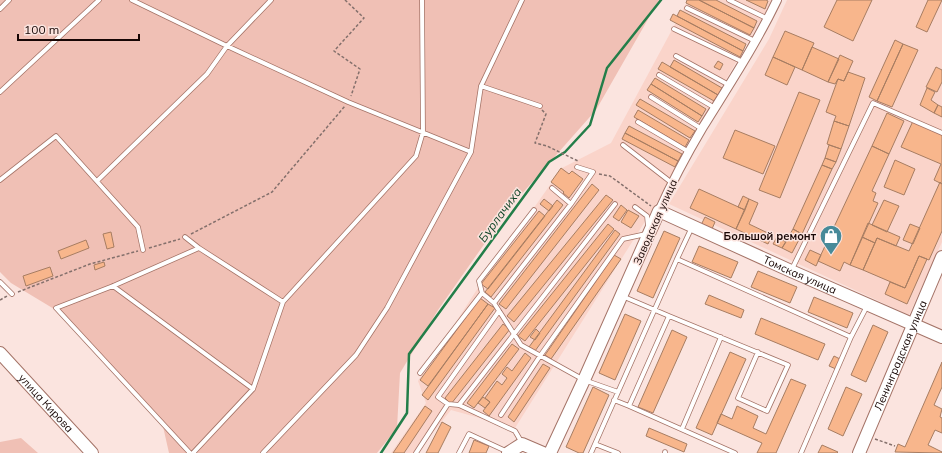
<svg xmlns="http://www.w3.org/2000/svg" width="942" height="453" viewBox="0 0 942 453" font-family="Mulish,sans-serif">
  <rect width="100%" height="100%" fill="#fbe4df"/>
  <path fill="#fad4ca" d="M688,0H771L765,13L707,112L673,177L515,428L451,410L416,453H391L426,403L418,381L485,277L562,168L611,143Z
    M787,0H942V242L909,315L669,204L769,39Z"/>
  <path fill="#f0c0b5" d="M0,0H659L596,110L511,206L438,310L400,373L397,428L377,453H169L162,422L64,315L11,283L0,272Z
    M21,438L38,453H0V442Z"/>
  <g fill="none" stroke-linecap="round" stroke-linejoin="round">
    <path stroke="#237e49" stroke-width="2.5" d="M381,453L407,413L409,354L549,162L565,152L590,125L607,68L661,0"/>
  </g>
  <path fill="#f8b68c" stroke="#a77d62" d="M687,0H699L754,28L750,35L686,3Z
    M699,0H716L757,21L754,28Z
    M746,0H766L768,1L765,9Z
    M837,0H872L853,41L824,27Z
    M928,0H942L927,32L916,27Z
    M680,10L746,44L743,51L677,16Z
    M673,14L743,51L740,57L670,20Z
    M785,31L814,43L802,70L773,57Z
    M895,40L903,44L877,101L869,97Z
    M903,44L918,50L892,107L877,101Z
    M812,47L839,59L828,82L802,70Z
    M840,55L853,61L844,81L838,79L835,84L828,82Z
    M773,57L795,67L787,85L765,75Z
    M674,60L722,88L718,95L670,67Z
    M718,61L723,64L720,70L714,67Z
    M662,62L718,95L714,101L658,69Z
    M936,67L942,70V82L937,92L926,87Z
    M848,72L865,78L849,126L834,121L836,116L826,112L838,79L844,81Z
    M655,78L706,109L702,116L651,84Z
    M651,84L702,116L698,122L647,90Z
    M927,88L935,92L931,100L938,105L934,113L920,105Z
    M799,92L820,100L780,198L759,190Z
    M640,99L695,131L690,138L636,105Z
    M938,105L942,107V117L934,113Z
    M638,110L689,140L685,147L634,117Z
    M887,113L904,121L889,154L872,146Z
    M834,121L849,126L841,149L827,144Z
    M913,121L942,134V184L934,180L941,164L901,147Z
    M629,126L682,154L678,161L625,133Z
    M735,130L775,146L763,174L723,158Z
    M625,133L678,161L675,167L622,139Z
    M829,145L841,149L836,162L825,158Z
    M872,146L889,154L872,191L876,193L873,201L878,203L850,265L844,262L840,271L818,261Z
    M825,158L836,162L832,169L822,165Z
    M895,160L915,169L904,195L884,187Z
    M822,165L832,169L802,234L793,229Z
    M561,168L569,174L572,171L583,179L569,198L563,193L564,192L551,182Z
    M940,182L942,184V231L929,260L919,256L905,288L863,270L877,238L909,251Z
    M592,184L599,190L506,309L499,304Z
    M699,189L745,210L736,229L690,208Z
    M606,195L613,200L514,322L507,316Z
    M743,196L749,199L745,210L738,207Z
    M544,199L553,206L549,211L540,204Z
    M749,199L758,203L749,224L772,235L768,244L736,229Z
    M557,200L563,205L491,297L485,292Z
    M884,200L899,206L887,232L872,225Z
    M621,205L627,210L619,221L613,217Z
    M628,210L639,216L631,228L621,222Z
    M539,211L545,216L488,289L481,284Z
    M705,217L715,222L712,229L701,225Z
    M868,223L900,237L896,246L877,238L875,243L862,237Z
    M608,224L614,229L525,341L518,336Z
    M910,224L920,228L913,244L903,240Z
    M793,229L802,234L792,253L782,248Z
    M615,230L620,234L535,351L529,347Z
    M664,231L680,238L653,298L637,291Z
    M111,232L114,247L107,249L103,234Z
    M777,237L786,242L782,248L773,244Z
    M862,237L875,243L863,270L850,265Z
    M86,240L89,248L61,259L58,251Z
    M699,246L738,262L731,278L692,262Z
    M810,250L821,255L816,266L805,260Z
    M614,255L621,259L551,359L545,355Z
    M919,256L927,259L907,304L885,294L890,282L905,288Z
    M104,262L105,266L95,270L94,265Z
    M50,267L53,276L26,286L23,276Z
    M758,271L797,287L790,303L751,287Z
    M709,295L744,310L741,318L705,304Z
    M814,297L853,313L847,328L808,312Z
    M480,298L488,304L428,386L420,380Z
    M488,304L495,308L428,400L422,395Z
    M625,314L641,321L615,380L599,373Z
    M761,318L825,344L818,360L755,334Z
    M503,324L510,329L451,404L445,398Z
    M873,325L888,332L866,382L851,375Z
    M536,329L540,333L535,340L530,337Z
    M672,330L687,337L653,413L638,407Z
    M512,344L519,349L474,408L467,403Z
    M730,352L746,359L712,435L696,428Z
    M525,353L531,358L489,416L483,411L490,402L485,398L497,381L502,385L507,378L502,374L507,367L512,371Z
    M834,356L840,359L836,369L829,366Z
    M942,362V387L934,405L942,409L940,417L942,418V433L935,430L928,445L942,452V453L895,452L898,444L905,447Z
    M543,364L550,368L514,422L508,417Z
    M791,379L806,385L776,453H757L762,443L717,423L721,414L732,419L737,406L758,416L753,428L766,434Z
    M593,387L609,395L583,453H579L566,447Z
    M846,387L862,394L843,436L828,429Z
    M483,397L490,402L485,408L478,403Z
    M425,406L432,411L404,453H393Z
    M442,422L451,427L438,453H426Z
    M649,428L687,444L684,452L646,436Z
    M474,440L489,446L486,453H469Z
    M822,445L838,452L837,453H818Z"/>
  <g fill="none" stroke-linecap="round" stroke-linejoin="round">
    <g stroke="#a47367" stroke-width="5.5">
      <path id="lane" d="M132,0L227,46L348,102L471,152
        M729,0L768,19
        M687,8L755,41
        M0,9L9,0
        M674,29L743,62
        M676,56L729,85
        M659,75L715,108
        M481,86L540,106
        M0,92L99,0
        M651,97L702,129
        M638,122L689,152
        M623,145L672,183
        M0,180L56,136L138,227L143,250
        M97,181L207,74L227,46L271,0
        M552,188L571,204
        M635,207L647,216L648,226
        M534,210L479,281L482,293L494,303L521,345L584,380L618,392
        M692,227L677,259L851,337L867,306
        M185,237L199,248L283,302
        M792,269L873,103L942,133
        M0,282L12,294
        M113,286L253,389
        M622,296L669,316
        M494,303L571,204L593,172L577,167
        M499,311L438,397L448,404L459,405L515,431L522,443
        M420,373L482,293
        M614,400L629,406
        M459,405L615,204
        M501,415L540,356L623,239L646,234
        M682,429L721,337
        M595,444L618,453
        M190,453L56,308L113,286L199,248
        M193,453L253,389L283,302L416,156L423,132L422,0
        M263,453L356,355L387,308L471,152L481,86L522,0
        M416,453L448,404
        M459,453L469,434L508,452
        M591,453L677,259
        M665,453V452
        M735,453L629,406L669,316L788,365L767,411L738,398L758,352
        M801,453L851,337"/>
    </g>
    <g stroke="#a47367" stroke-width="10">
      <path id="street" d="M659,211C672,182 687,154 703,127C729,85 756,44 777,0"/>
    </g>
    <g stroke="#a47367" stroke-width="14">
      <g id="secondary">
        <path id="s1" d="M0,353L92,453"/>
        <path d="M508,453L522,444L543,453"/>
        <path id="s2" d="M550,453L584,380L659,211L791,271L942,337"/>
        <path id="s3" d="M859,453L942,257"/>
      </g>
    </g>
    <path stroke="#84706c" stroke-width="1.5" stroke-dasharray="3 2" stroke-linecap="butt" d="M345,0L364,18L334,51L360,69L351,96
      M542,110L546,114L535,143L547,146L578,161
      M599,174L610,176L651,206
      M191,234L272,192L345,106
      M149,248L180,239
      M18,292L90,264L138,251
      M0,300L7,296
      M875,439L895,446"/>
    <use href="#lane" stroke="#fff" stroke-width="4"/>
    <use href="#street" stroke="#fff" stroke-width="8"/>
    <use href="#secondary" stroke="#fff" stroke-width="12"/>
  </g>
  <defs>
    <g id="shop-pin" transform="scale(1.15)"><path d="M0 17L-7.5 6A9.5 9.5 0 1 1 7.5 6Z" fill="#478a99" stroke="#fbe4df"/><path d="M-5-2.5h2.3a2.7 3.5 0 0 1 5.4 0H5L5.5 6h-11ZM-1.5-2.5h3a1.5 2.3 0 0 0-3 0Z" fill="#fff"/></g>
  </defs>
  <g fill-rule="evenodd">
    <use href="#shop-pin" x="831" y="236"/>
  </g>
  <g text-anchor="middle" stroke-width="3" stroke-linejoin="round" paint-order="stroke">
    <g font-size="11" fill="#170604" stroke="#fbe4df">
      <text transform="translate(655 222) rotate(-66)" y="4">Заводская улица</text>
      <text dy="4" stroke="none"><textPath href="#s2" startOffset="420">Томская улица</textPath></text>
      <text dy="4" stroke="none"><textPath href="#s3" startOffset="106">Ленинградская улица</textPath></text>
      <text dy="4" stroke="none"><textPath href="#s1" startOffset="68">улица Кирова</textPath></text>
    </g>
    <g font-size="11" font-weight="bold" fill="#170604" stroke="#fbe4df" text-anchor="end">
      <text x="816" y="240">Большой ремонт</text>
    </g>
    <g font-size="12" font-style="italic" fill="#104426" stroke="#fbe4df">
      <text transform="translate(500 215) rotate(-54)" y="4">Бурлачиха</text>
    </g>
  </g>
  <path d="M18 34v6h121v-6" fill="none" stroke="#170604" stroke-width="2"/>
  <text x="24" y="34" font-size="12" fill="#170604" stroke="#fbe4df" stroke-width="3" paint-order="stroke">100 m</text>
</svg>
